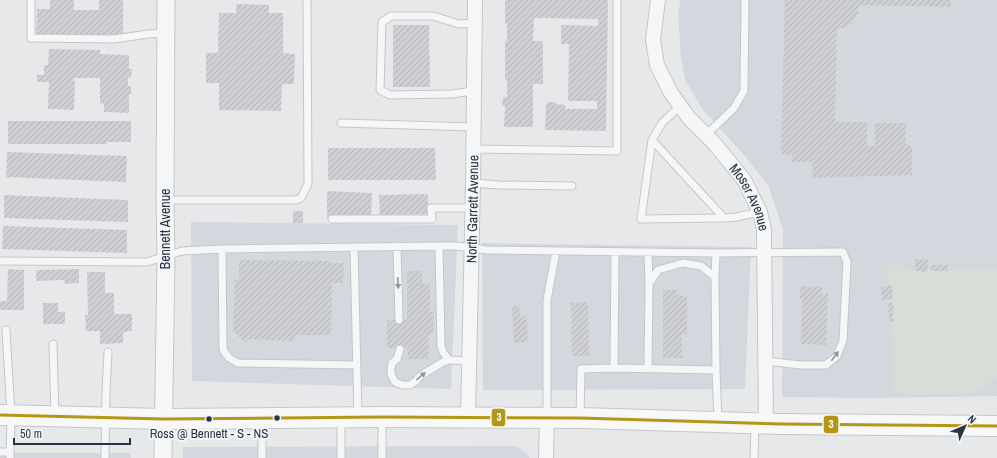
<svg xmlns="http://www.w3.org/2000/svg" width="997" height="458" viewBox="0 0 997 458" font-family="'Archivo Narrow',sans-serif">
  <defs>
    <pattern id="building-hatch" width="6" height="6" patternUnits="userSpaceOnUse"><rect width="6" height="6" fill="#ced0d3"/><path d="M-1 1l2-2M0 6l6-6M5 7l2-2" fill="none" stroke="#b1b3b6"/></pattern>
  </defs>
  <rect width="100%" height="100%" fill="#e6e8ea"/>
  <path fill="#d4d7dd" d="M681,0H997V396L872,398L782,397L783,230L768,185L744,155L703,110L685,80L681,57L678,12Z
    M191,222L458,225L451,389L192,381Z
    M482,243L751,247L745,389L483,390Z
    M516,446L529,455V458H183V447Z
    M0,453H130L131,458H0Z"/>
  <path fill="#d6ded6" d="M887,265H902L907,270H997V378L984,388L972,394H893L892,286L887,281Z"/>
  <path fill="url(#building-hatch)" d="M50,0H74V10H99V0H123V36L36,35L37,9H50Z
    M505,0H608L606,131L545,130L546,104H547V102H556V104L565,105V109H597V101H568L569,44H561V25L598,26V19L534,18L533,41H543V84H533V127H504L505,106H502L503,97H507V80H505V41H507V24H505Z
    M785,0H951V7L859,5L858,13L852,23L844,28H837L835,122H867V146H875V123H906V145L910,146L912,149V175L813,178L812,162H792V155L781,154Z
    M236,4L269,5V13H283V53L295,54L294,84H282L281,111L219,110V83H206V53H218L219,13H236Z
    M393,25H429L430,87H393Z
    M49,49L100,50V54L129,55V69H132L131,78L128,77V86H131V94H129V113L104,112V104L100,103V78H73V81H75L74,110L48,109L49,82H37V75H44V65H48Z
    M8,121H131V142H107V144H8Z
    M328,148H435L436,180H328Z
    M7,152L127,156L126,182L6,177Z
    M327,191L372,193L371,219L327,218Z
    M428,194V214L380,215L379,195Z
    M4,195L128,200V222L4,218Z
    M293,211H303V223H293Z
    M3,226L127,230V253L2,249Z
    M915,259L928,260L927,272L915,271Z
    M239,260L331,261V263H344L343,283H332L331,335H295V341L249,339L245,343L233,330V329L235,280H239Z
    M931,265H948V271H931Z
    M8,269L24,270V310H0V301H7Z
    M79,269V283L65,284L64,280L36,281V270Z
    M407,271H422V283L430,284V312H434L433,334H429L428,359H408V349L387,348V320H407Z
    M87,272H105V293H114V314H132V331L123,332V343L100,344V331H86L85,315H88Z
    M800,286L822,287V294H828L826,345L801,344L802,298H800Z
    M892,286L893,299L882,300L881,287Z
    M663,290H676V295L687,296V334H682V358H663Z
    M588,302L589,356H572L571,303Z
    M43,303H58V312H65V324H43Z
    M888,303H893V321H889Z
    M519,306L520,317L526,316L528,342L514,343L512,307Z"/>
  <g fill="none" stroke-linecap="round" stroke-linejoin="round">
    <g stroke="#c4c6c8" stroke-width="9">
      <path id="service" d="M31,0V38L114,39L148,34L166,33
        M473,91L452,94L390,95L380,90L382,22L391,16H433L459,24L474,23
        M680,106L662,123L652,140L724,218L736,217L760,212
        M341,123L473,127
        M706,135L734,108L744,91L745,0
        M652,140L641,219L724,218
        M472,149L617,151V2
        M473,183L499,185L572,186
        M165,200H296L301,198L308,184L307,0
        M332,219H432L431,208H472
        M397,246L399,320
        M439,246L441,346L443,352L449,360
        M354,247L358,416
        M222,249L223,349C226,357 231,359 238,363L357,365
        M615,252L614,368L716,370
        M648,252L649,284
        M0,261L147,262L182,251L222,249L439,246H456L487,250L716,253L843,252L847,262L843,341L837,356L826,365H800L766,361
        M715,277L716,253
        M6,330L11,415L10,458
        M53,344L55,416
        M400,349L397,359L392,363L391,369V374L395,382L402,385H410L416,381L420,376L443,362L449,360L469,361
        M648,369L649,284L658,270L683,263L701,266L715,277L716,370L718,420
        M547,416V300L556,251
        M580,416L581,369L614,368
        M382,418V458
        M0,452H10
        M105,458L106,391L108,352
        M262,458V420
        M341,458V418
        M754,458L755,424"/>
    </g>
    <g stroke="#c4c6c8" stroke-width="16">
      <g id="minor">
        <path id="s1" d="M658,0L653,40L657,65L671,93L689,118L714,143L744,180L760,212L764,229L766,424"/>
        <path id="s2" d="M468,417L473,183L475,0"/>
        <path d="M546,458L547,418"/>
      </g>
    </g>
    <g stroke="#c4c6c8" stroke-width="19">
      <path id="tertiary" d="M163,458L166,256L165,200L166,0"/>
    </g>
    <g stroke="#c4c6c8" stroke-width="22">
      <path id="secondary" d="M0,415L164,419L382,417L580,418L781,424L997,426"/>
    </g>
    <use href="#service" stroke="#f5f6f7" stroke-width="7"/>
    <use href="#minor" stroke="#f5f6f7" stroke-width="14"/>
    <use href="#tertiary" stroke="#f5f6f7" stroke-width="17"/>
    <use href="#secondary" stroke="#f8f8f8" stroke-width="20"/>
    <g stroke="#f4f6f9" stroke-width="6">
      <path id="bus-1" d="M0,415L164,419L382,417L580,418L781,424L997,426"/>
    </g>
    <use href="#bus-1" stroke="#b59718" stroke-width="3"/>
  </g>
  <defs><path id="oneway-solid" d="M-6-.8H1V-3.2L6.5 0L1 3.2V.8H-6Z"/></defs>
  <g fill="#90959e">
    <use href="#oneway-solid" transform="translate(398 283) rotate(88)"/>
    <use href="#oneway-solid" transform="translate(835 356) rotate(-53)"/>
    <use href="#oneway-solid" transform="translate(421 376) rotate(-39)"/>
  </g>
  <g fill="#2b3445" stroke="#f4f6f9" stroke-width="1.5">
    <circle cx="277" cy="418" r="3.5"/>
    <circle cx="209" cy="419" r="3.5"/>
  </g>
  <g text-anchor="middle" stroke-width="4" stroke-linejoin="round" paint-order="stroke">
    <g font-size="13" fill="#2b3445" stroke="#f4f6f9">
      <text x="209" y="438">Ross @ Bennett - S - NS</text>
    </g>
    <g font-size="14" fill="#2b3445" stroke="#f4f6f9">
      <text dy="5" stroke="none"><textPath href="#s1" startOffset="229">Moser Avenue</textPath></text>
      <text dy="5" stroke="none"><textPath href="#s2" startOffset="208">North Garrett Avenue</textPath></text>
      <text transform="translate(165 229) rotate(-90)" y="5">Bennett Avenue</text>
    </g>
  </g>
  <g stroke="#f4f6f9" stroke-width="1.5">
    <rect x="491" y="408" width="15" height="19" rx="4" fill="#b59718"/>
    <rect x="823" y="415" width="16" height="19" rx="4" fill="#b59718"/>
  </g>
  <g font-size="11" text-anchor="middle" font-weight="bold" fill="#fff">
    <text x="499" y="421">3</text>
    <text x="831" y="428">3</text>
  </g>
  <g transform="translate(965 426) rotate(45)" stroke="#f4f6f9" stroke-width="3" paint-order="stroke">
  <path d="M0-3L7 15L0 10L-7 15Z" fill="#2b3445"/>
  <text y="-6" font-size="11" font-weight="bold" text-anchor="middle" fill="#2b3445">N</text>
  </g>
  <path d="M14 438v6h116v-6" fill="none" stroke="#2b3445" stroke-width="2"/>
  <text x="20" y="438" font-size="12" fill="#2b3445" stroke="#f4f6f9" stroke-width="3" paint-order="stroke">50 m</text>
</svg>
